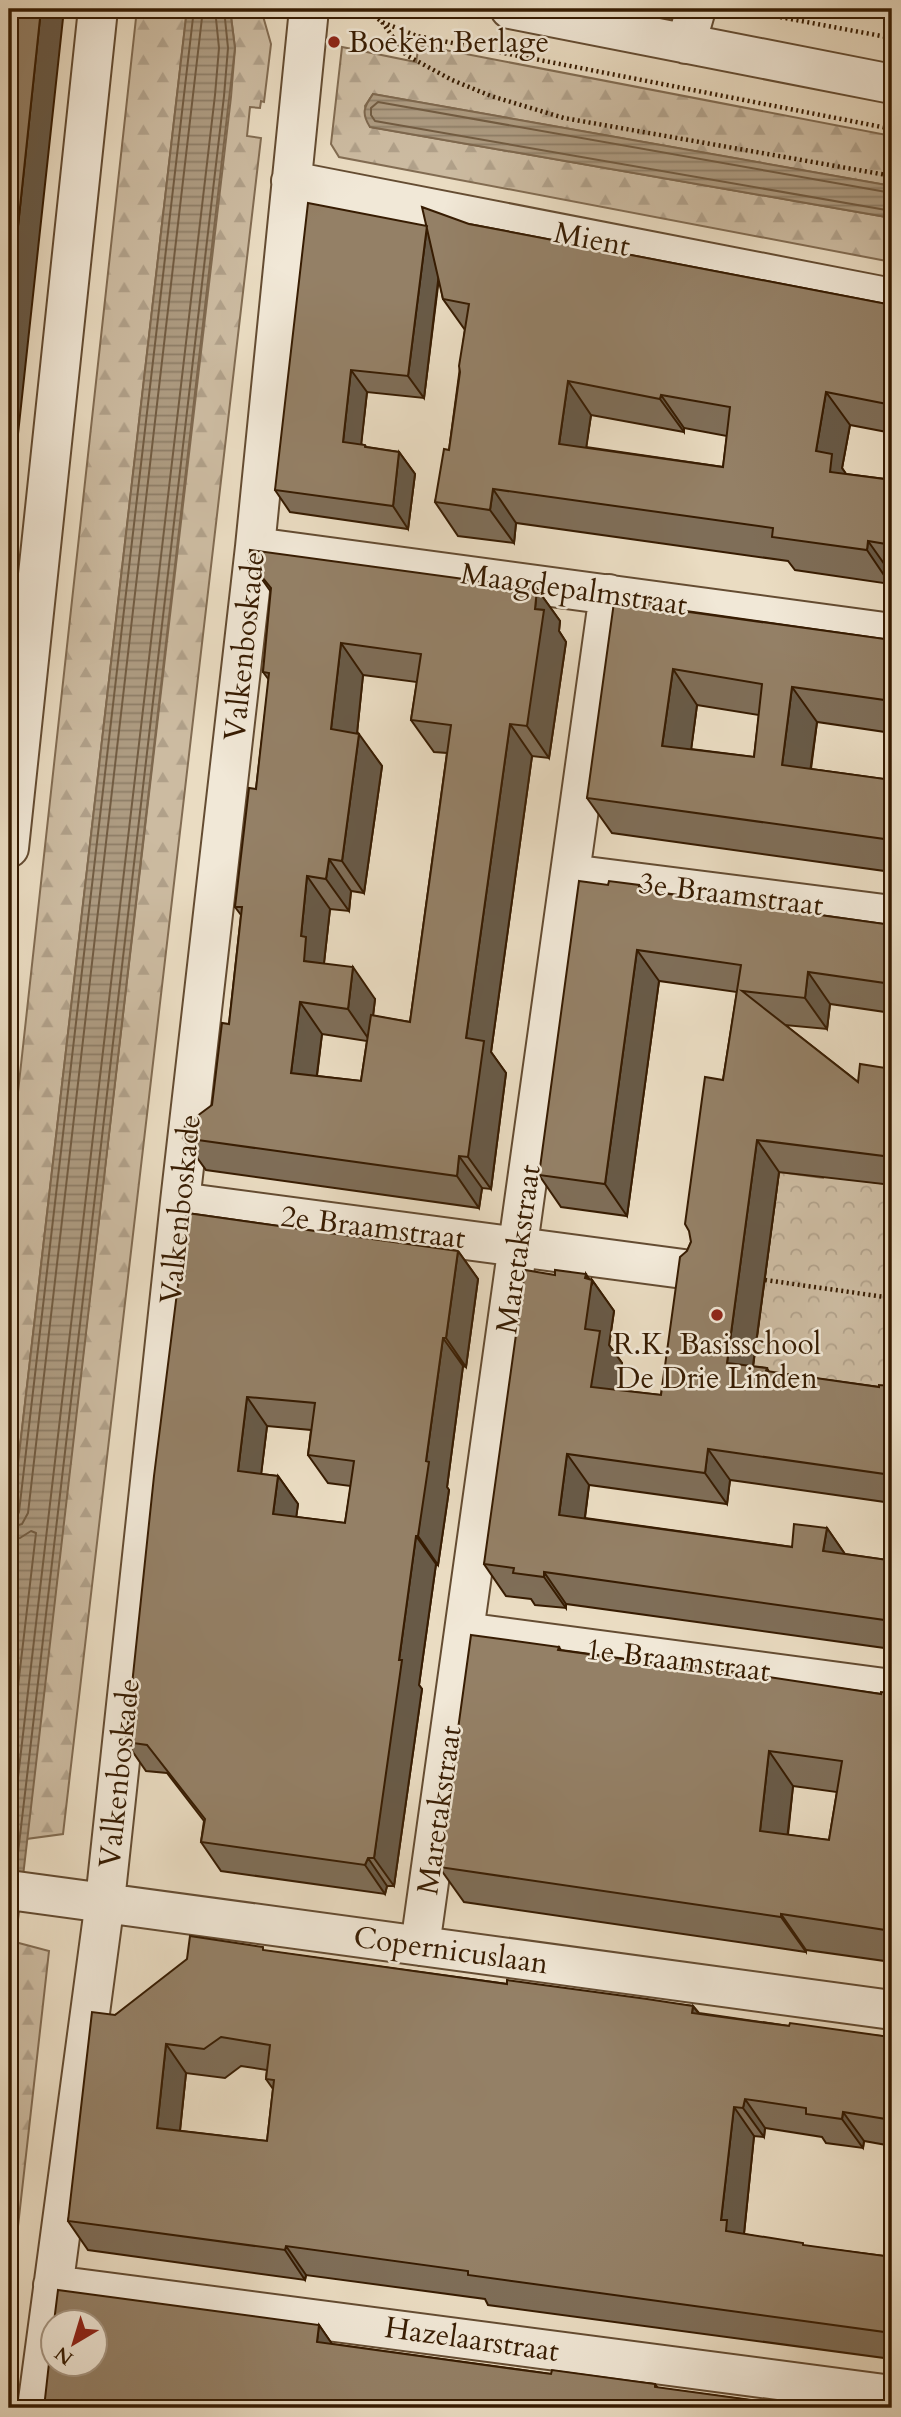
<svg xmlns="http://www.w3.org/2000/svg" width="901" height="2417" viewBox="0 0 901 2417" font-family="Cardo,serif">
  <defs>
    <pattern id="forest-firs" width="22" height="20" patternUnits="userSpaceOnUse" patternTransform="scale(1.75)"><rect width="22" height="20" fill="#ccbba1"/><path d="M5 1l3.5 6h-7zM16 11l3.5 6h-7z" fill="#b0a089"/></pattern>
    <pattern id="park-crowns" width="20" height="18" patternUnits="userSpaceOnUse" patternTransform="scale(1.75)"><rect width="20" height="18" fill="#ccbba1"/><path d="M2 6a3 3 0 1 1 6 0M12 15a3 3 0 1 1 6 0" fill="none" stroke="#b0a089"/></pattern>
    <pattern id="water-rules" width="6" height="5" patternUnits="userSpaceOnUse" patternTransform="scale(1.75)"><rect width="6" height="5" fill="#ad9b81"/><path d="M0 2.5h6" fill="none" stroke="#8e7e67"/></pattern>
  </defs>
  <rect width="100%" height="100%" fill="#eadcc2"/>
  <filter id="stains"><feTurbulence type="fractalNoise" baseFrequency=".00286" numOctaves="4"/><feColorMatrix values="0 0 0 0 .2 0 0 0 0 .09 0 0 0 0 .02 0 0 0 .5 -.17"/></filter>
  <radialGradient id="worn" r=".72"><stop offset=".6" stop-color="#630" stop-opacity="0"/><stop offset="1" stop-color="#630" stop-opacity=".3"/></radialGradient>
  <path fill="url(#forest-firs)" stroke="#826c52" stroke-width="2" d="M137,9H187L9,1541V1174Z
    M230,9H261L271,44L264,102L261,101L260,108L250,107L247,136L261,138L63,1834L26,1839L231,97L235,48Z
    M419,45L892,136V186L373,94L365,106L370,127L892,218V262L339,157L331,144L342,47L416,62Z
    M15,1942L49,1951L9,2306V1997Z"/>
  <path fill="url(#park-crowns)" stroke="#826c52" stroke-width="2" d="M779,1172L823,1178L824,1175L892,1185V1417L749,1395Z"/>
  <path fill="url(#water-rules)" stroke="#7e684e" stroke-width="2" d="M187,9H230L235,48L9,1997V1541Z
    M373,94L892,186V218L370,127C361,113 364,107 373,94Z"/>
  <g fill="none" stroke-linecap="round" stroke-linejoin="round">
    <path stroke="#725c42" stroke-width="2" d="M892,193L378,102L371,108V115L375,121L892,211
      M9,1520L16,1518L19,1512L194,9
      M9,1528L22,1524L28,1513L203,9
      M9,1539L20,1538L31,1531L36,1533L9,1763
      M9,1854L215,95L219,48L215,9
      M16,1870L224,96L228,48L224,9"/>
    <g stroke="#644c32" stroke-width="42">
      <path id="minor" d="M510,9L892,84
        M686,44L696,9
        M291,181L892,298
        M255,547L892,633
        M9,848L98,9
        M570,874L892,915
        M180,1202L691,1270
        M464,1632L892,1689
        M9,1890L892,2010
        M420,1946L609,594
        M53,2285L892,2395
        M37,2408L105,1901L180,1202L255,547L309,9"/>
    </g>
    <path stroke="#371c02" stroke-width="4.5" stroke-dasharray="2 3.5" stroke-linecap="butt" d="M365,9L382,22L417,36L892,129
      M737,9L892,38
      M382,22L406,55L452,80L491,96L564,118L892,176
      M765,1280L892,1298"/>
    <use href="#minor" stroke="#f1e8d7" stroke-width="38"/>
  </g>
  <path fill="#7f6e58" stroke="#371c02" stroke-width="2" fill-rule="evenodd" d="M469,224L892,305V433L850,425L842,468L846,474L892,480V575L890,584L795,570L788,561L516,523L514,543L458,536L435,502L449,450L465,330L443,299L439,278L424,398L367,392L361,444L367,447L399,452L415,474L408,529L290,512L275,490L426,226ZM591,415L684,432V428L727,436L723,467L586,447Z
    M249,561L537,589L560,621L559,631L566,642L549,758L532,756L491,1052L506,1073L491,1189L482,1188L479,1208L206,1170L183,1138L212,1105L229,1024L241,915L235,907L256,789L269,680L263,672L271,592ZM363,675L417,682L411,720L434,752L447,753L410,1022L373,1016L375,999L324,963L330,909L349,911L351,891L364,893L382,766L357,733ZM322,1034L367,1041L361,1081L317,1076Z
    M675,605L679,610L892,640V733L817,722L811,769L892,780V872L612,833L587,798ZM697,705L759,715L754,757L691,749Z
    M608,885H639L643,890L892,925V1013L830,1004L827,1029L785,1025L858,1082L892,1069V1185L779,1172L753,1367L767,1368L769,1372L879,1387L892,1386V1503L730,1480L727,1504L589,1485L585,1518L792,1547L827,1528L845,1554L887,1560L892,1556V1649L566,1604V1608L535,1605L531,1599L506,1596L484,1564L589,1279L592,1280L614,1311L609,1345L622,1363L617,1390L661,1395L687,1251L691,1242L723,1080L737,992L659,981L627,1216L561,1207L539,1175Z
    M187,1213L458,1251L478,1279L466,1367L463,1366L447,1487L449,1490L438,1565L436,1564L419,1685L422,1689L394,1886H387L385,1894L221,1871L201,1842L204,1821L167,1773L146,1771L126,1742ZM267,1426L311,1430L308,1455L328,1483L351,1486L345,1523L296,1517L298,1504L278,1476L261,1474Z
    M559,1647L561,1650L881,1694L892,1693V1962L806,1950V1952L464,1902L439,1867ZM793,1786L837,1792L829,1840L788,1835Z
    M266,1951L507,1984L693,2006L699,2013L789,2026L890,2037L892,2040V2146L864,2141L863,2148L826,2143L822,2137L765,2128L764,2137L754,2136L744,2234L804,2246L892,2257V2359L488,2305L485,2299L306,2275L305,2280L88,2250L68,2221L115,2015ZM241,2066L267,2070L266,2079L273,2089L267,2141L180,2131L186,2073L225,2078Z
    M319,2325L332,2344L551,2374L655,2384L658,2388L810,2408H44Z"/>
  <path fill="#685a47" stroke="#371c02" stroke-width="2" d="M41,9H64L9,517V311Z
    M427,226L442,248L424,398L408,376Z
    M351,370L367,392L359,464L343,442Z
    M568,381L591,415L582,477L559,444Z
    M826,392L850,425L842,468L855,487L854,505L816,451Z
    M661,395L684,428V432L660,399Z
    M399,452L415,474L408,529L393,506Z
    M493,489L516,523L514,543L490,510Z
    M868,541L892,575L890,584L867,550Z
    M537,589L560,621L559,631L566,642L549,758L527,726L535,609Z
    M341,643L363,675L354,762L331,729Z
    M673,669L697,705L687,781L662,746Z
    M792,687L817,722L806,801L782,765Z
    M510,724L532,756L491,1052L506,1073L491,1189L468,1157L466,1038Z
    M359,734L382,766L364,893L342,861Z
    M329,859L351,891L349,911L326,879Z
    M307,876L330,909L324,963L329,969L304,961L301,936Z
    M637,950L659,981L627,1216L605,1184Z
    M353,967L375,999L370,1041L348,1009Z
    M808,972L830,1004L827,1029L805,998Z
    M300,1002L322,1034L313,1105L291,1073Z
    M757,1140L779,1172L749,1395L727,1363Z
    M459,1156L482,1188L479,1208L457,1176Z
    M458,1251L478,1279L466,1367L446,1338Z
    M586,1274L592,1283V1280L614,1311L609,1345L622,1363L613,1419L591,1387L585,1329Z
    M443,1338L463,1366L447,1487L449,1490L438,1565L418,1536L426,1461Z
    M247,1397L267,1426L258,1500L238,1471Z
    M708,1449L730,1480L727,1504L705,1473Z
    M567,1454L589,1485L581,1546L559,1515Z
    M278,1476L298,1504L293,1542L273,1514Z
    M827,1528L849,1560L823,1551Z
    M416,1536L436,1564L419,1685L422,1689L394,1886L374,1858L399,1660Z
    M544,1572L566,1604V1608L544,1577Z
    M769,1751L793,1786L784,1866L760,1831Z
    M368,1858L387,1886L385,1894L365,1865Z
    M781,1914L806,1950V1952L781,1917Z
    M693,2006L714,2035L692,2013Z
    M166,2044L186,2073L177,2158L157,2128Z
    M745,2099L765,2128L764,2137L743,2108Z
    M734,2107L754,2136L743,2243L726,2231L721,2220Z
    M843,2112L864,2141L863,2148L842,2119Z
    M286,2246L306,2275L305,2280L285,2250Z
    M319,2325L341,2357L317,2342Z"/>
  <path fill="#948066" stroke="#371c02" stroke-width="2" fill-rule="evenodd" d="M9,9H41L9,311Z
    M308,203L427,226L408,376L351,370L343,442L365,445V447L399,452L393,506L275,490Z
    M422,207L469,224L892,305V405L826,392L816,451L832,454L830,472L892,480V545L868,541L867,550L772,537L773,528L493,489L490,510L435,502L444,449L449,450L460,372L459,366L469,304L443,299ZM568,381L660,399L661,395L730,407L723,467L559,444Z
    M250,550L537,589L535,609L544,610L527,726L510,724L466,1038L484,1041L468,1157L459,1156L457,1176L183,1138L185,1125L212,1105L222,1023L229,1024L242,907H235L249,788L256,789L269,673L263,672L271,588L249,561ZM341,643L421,654L411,720L451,725L410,1022L371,1015L361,1081L291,1073L300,1002L348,1009L353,967L304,961L306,937L301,936L307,876L326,879L329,859L342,861L359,734L331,729Z
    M644,601L675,605L674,610L892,640V701L792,687L782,765L892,780V840L587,798L614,602L644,606ZM673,669L762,684L754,757L662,746Z
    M579,881L608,885L609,881L639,885V890L892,925V984L808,972L805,998L742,991L858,1082L860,1064L892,1069V1157L757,1140L727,1363L767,1368L766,1371L879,1387V1385L892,1386V1475L708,1449L705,1473L567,1454L559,1515L792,1547L794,1524L827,1528L823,1551L887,1560L892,1556V1621L544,1572V1577L513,1573L514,1568L484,1564L525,1270L555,1275V1270L586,1274L585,1278L592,1280L585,1329L600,1331L591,1387L661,1395L680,1257L687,1251L691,1242L689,1231L685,1224L705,1077L723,1080L741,965L637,950L605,1184L539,1175Z
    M187,1213L458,1251L446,1338H443L426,1461L429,1462L418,1536H416L399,1660H402L374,1858H368L365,1865L201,1842L205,1819L147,1745L126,1742L154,1476ZM247,1397L315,1403L308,1455L354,1461L345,1523L273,1514L278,1476L238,1471Z
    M471,1635L559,1647L558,1650L682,1667L683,1664L881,1694V1692L892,1693V1931L781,1914V1917L439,1867ZM769,1751L842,1761L829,1840L760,1831Z
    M190,1936L263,1947V1950L507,1984V1980L647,1999L693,2006L692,2013L789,2026L790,2023L890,2037L889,2040H892V2120L843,2112L842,2119L806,2114V2108L745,2099L743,2108L734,2107L721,2220H727L726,2231L803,2243V2245L892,2257V2333L468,2275V2271L286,2246L285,2250L68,2221L92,2012L115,2015L187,1959ZM221,2037L270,2045L266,2079L274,2080L267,2141L157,2128L166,2044L204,2049Z
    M58,2290L319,2325L317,2342L551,2374L552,2370L655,2384V2387L810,2408H305L267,2404V2408H44L52,2336V2364H94V2322H54Z"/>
  <g fill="#8f2418" stroke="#f1e8d7" stroke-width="2.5">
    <circle cx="334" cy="42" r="7"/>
    <circle cx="717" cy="1315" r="7"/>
  </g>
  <g text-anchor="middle" stroke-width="5" stroke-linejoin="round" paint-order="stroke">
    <g font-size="30" fill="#371c02" stroke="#f1e8d7" text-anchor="start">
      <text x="348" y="52">Boeken Berlage</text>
      <text x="717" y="1354" text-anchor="middle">R.K. Basisschool<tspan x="717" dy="34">De Drie Linden</tspan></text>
    </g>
    <g font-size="30" fill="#371c02" stroke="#f1e8d7">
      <text transform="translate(592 239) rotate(11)" y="10">Mient</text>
      <text transform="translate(574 589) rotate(8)" y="10">Maagdepalmstraat</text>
      <text transform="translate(244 646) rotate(-84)" y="10">Valkenboskade</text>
      <text transform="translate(731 894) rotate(7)" y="10">3e Braamstraat</text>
      <text transform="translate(180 1209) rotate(-84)" y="10">Valkenboskade</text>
      <text transform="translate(373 1227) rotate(7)" y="10">2e Braamstraat</text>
      <text transform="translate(518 1249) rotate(-82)" y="10">Maretakstraat</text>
      <text transform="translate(678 1660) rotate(7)" y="10">1e Braamstraat</text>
      <text transform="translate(119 1773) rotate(-84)" y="10">Valkenboskade</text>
      <text transform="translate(439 1810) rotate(-82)" y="10">Maretakstraat</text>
      <text transform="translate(451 1950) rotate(8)" y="10">Copernicuslaan</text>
      <text transform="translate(472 2339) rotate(8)" y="10">Hazelaarstraat</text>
    </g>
  </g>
  <rect width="901" height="2417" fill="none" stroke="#eadcc2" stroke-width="35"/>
  <rect x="10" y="10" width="880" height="2396" fill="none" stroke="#371c02" stroke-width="3.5"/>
  <rect x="18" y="18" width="866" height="2382" fill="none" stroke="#371c02" stroke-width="2"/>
  <g transform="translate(74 2343) rotate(218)"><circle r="33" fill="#f1e8d7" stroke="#a79682" stroke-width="2"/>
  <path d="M0-5L12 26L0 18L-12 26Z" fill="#8f2418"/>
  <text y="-10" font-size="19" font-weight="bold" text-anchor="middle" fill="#371c02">N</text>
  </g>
  <rect width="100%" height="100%" filter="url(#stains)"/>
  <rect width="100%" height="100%" fill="url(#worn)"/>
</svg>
